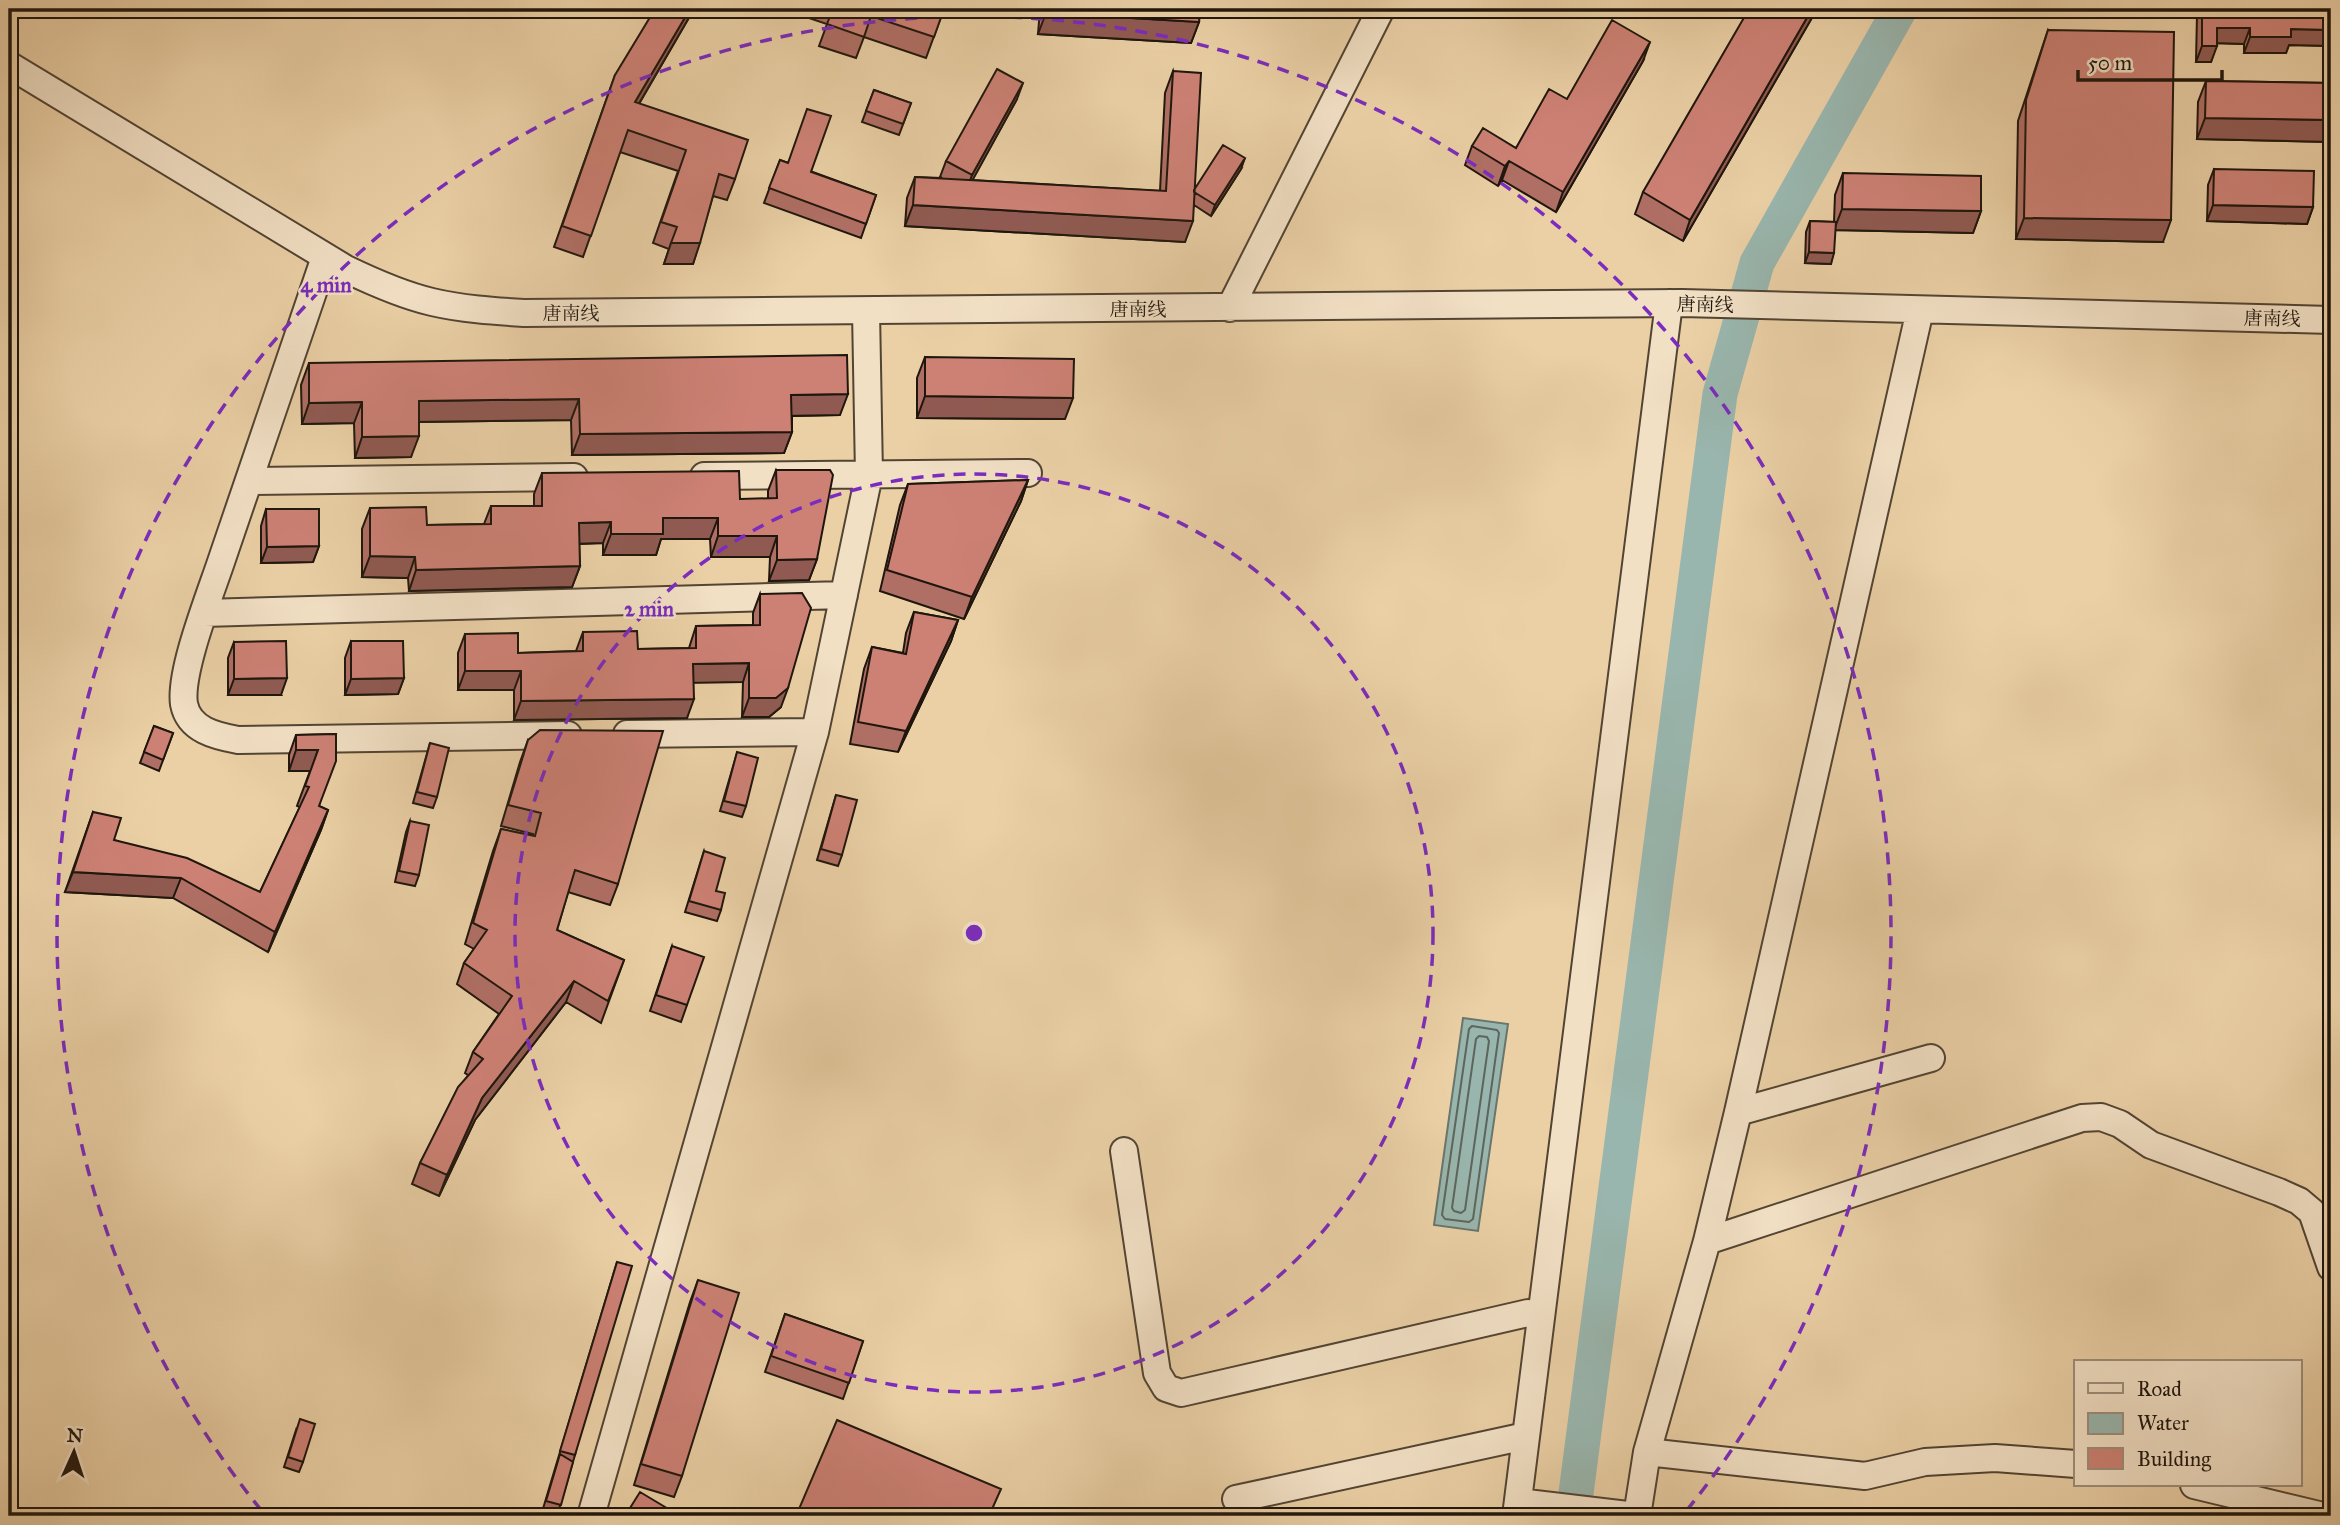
<svg xmlns="http://www.w3.org/2000/svg" width="2340" height="1525" viewBox="0 0 2340 1525" font-family="'IM FELL Great Primer','Noto Serif SC',serif">
  <rect width="100%" height="100%" fill="#ebd0a6"/>
  <filter id="stains"><feTurbulence type="fractalNoise" baseFrequency=".00286" numOctaves="4"/><feColorMatrix values="0 0 0 0 .2 0 0 0 0 .09 0 0 0 0 .02 0 0 0 .5 -.17"/></filter>
  <radialGradient id="worn" r=".72"><stop offset=".6" stop-color="#630" stop-opacity="0"/><stop offset="1" stop-color="#630" stop-opacity=".3"/></radialGradient>
  <path fill="#99b6ae" stroke="#68766e" stroke-width="2" d="M1463,1018L1508,1024L1478,1231L1434,1225Z"/>
  <g fill="none" stroke-linecap="round" stroke-linejoin="round">
    <path stroke="#5c665e" stroke-width="2" d="M1472,1026L1497,1030L1499,1033L1473,1219L1469,1222L1445,1219L1442,1215L1469,1029Z
      M1479,1036L1487,1037L1489,1041L1465,1210L1461,1213L1454,1211L1452,1208L1476,1039Z"/>
    <path stroke="#99b6ae" stroke-width="35" d="M1573,1516L1720,394L1757,263L1900,9"/>
    <g stroke="#524433" stroke-width="30">
      <path id="minor" d="M9,65L346,269C373,282 402,295 432,302C462,309 493,311 524,313L1682,303L2331,320
        M325,257C291,357 257,456 223,556C212,590 179,671 184,704C189,730 216,736 238,740L568,735
        M1230,308L1381,9
        M704,476L1028,473
        M249,481L574,477
        M204,613L844,595
        M627,734L815,732
        M1738,1112L1931,1058
        M1124,1151L1157,1373L1166,1388L1181,1393L1528,1313
        M1707,1241L2082,1118L2101,1117L2120,1124L2151,1145L2279,1192L2299,1201L2312,1212L2331,1267
        M1647,1452L1865,1476L1925,1462L1995,1458L2076,1464
        M2194,1485L2323,1516
        M1236,1499L1526,1436
        M1518,1502L1636,1516
        M591,1516L815,732L869,475L866,311
        M1516,1516L1669,303
        M1637,1516L1647,1452L1707,1241L1738,1112L1920,310"/>
    </g>
    <use href="#minor" stroke="#f2e0c5" stroke-width="26"/>
  </g>
  <path fill="#b06f65" stroke="#1f160d" stroke-width="2" d="M694,9L639,104L735,179L727,200L713,196L693,264H664L669,249L653,243L678,171L620,152L583,257L554,247L615,75Z
    M782,9H944L926,58L864,37L856,58L819,46L827,24Z
    M1040,9H1200L1199,22L1191,43L1038,34Z
    M1817,9L1683,241L1635,214L1643,192Z
    M2199,9H2331V46L2289,45L2286,53H2244V44L2217,43L2211,62H2196L2197,14Z
    M2048,30L2163,242L2016,239L2018,121Z
    M1643,61L1556,212L1502,180L1498,186L1465,165L1472,146L1516,148L1567,99Z
    M1173,71L1194,190L1241,169L1211,216L1194,205L1185,242L905,226L907,198L915,177L942,178L940,177L946,161L1017,99L972,180L1160,191L1165,93Z
    M2206,81L2331,83V142L2197,139L2198,102Z
    M874,90L911,103L899,135L862,122Z
    M780,160L876,195L861,238L764,203Z
    M2214,169L2313,207L2307,224L2207,221L2208,185Z
    M1843,173L1981,211L1973,233L1835,230L1831,264L1805,263L1806,232L1810,221L1834,222L1835,195Z
    M925,357L1065,419L917,418V378Z
    M309,363L840,415L792,416V432L784,453L572,455L571,420L419,422L411,457L355,458L354,423L302,424L301,385Z
    M776,470L817,559L809,580L769,581L770,557H711L710,539H661L656,555H603V543L579,544L580,566L572,587L409,591L408,578L362,577V529L370,508L427,525L484,524L491,506H534V494L542,473L740,499H768V491Z
    M1028,480L1021,501L964,619L880,591L900,505L908,484Z
    M266,509L319,546L313,562L261,563V526Z
    M760,594L781,707L769,717H742L743,682H693L687,718L514,720V690H458V653L465,634L518,653L576,651L583,632L638,649L689,648L696,626L753,625V613Z
    M914,612L958,620L951,641L898,752L850,744L864,669L872,647L903,653L906,633Z
    M351,641L404,678L398,694L345,695V658Z
    M234,642L281,695H228V658Z
    M154,726L173,733L159,771L140,763Z
    M336,734L319,806L328,810L321,830L268,952L173,898L65,892L93,812L114,840L260,892L300,807L297,806L310,771H289V755L296,735Z
    M528,740L618,884L610,905L568,892L557,930L624,960L601,1023L566,1002L475,1120L439,1196L412,1184L420,1163L468,1075L465,1073L473,1052L499,1014L457,984L464,963L474,949L465,944L493,851L501,829L533,836V834L501,826L520,762Z
    M430,743L437,797L433,808L413,803Z
    M737,753L746,806L742,817L720,811Z
    M836,795L842,855L838,866L817,860Z
    M410,821L419,875L415,886L395,882L406,832Z
    M704,851L721,910L717,921L685,912Z
    M672,946L687,1005L681,1022L650,1011Z
    M617,1262L575,1455L557,1516L542,1512Z
    M698,1280L682,1476L674,1497L634,1485L690,1302Z
    M785,1314L863,1341L843,1399L765,1372Z
    M296,1430L303,1462L299,1472L284,1467Z"/>
  <path fill="#905a52" stroke="#1f160d" stroke-width="2" d="M690,9H694L627,124L635,102Z
    M1812,9H1817L1683,241L1690,220Z
    M1046,13L1199,22L1191,43L1038,34Z
    M2217,28H2250L2244,44L2212,43Z
    M2291,29L2331,30V46L2289,45L2286,53H2244L2250,37Z
    M1650,42L1643,61L1556,212L1563,192Z
    M2202,46H2217L2211,62H2196Z
    M1023,83L1017,99L966,192L972,175Z
    M2205,118L2331,120V142L2197,139Z
    M1245,158L1241,169L1211,216L1215,205Z
    M1509,161L1502,180L1498,186L1505,166Z
    M913,205L1193,221L1185,242L905,226Z
    M2213,205L2313,207L2307,224L2207,221Z
    M1842,209L1981,211L1973,233L1834,230Z
    M2024,218L2171,220L2163,242L2016,239Z
    M671,243H700L693,264H664Z
    M1809,252L1834,253L1831,264L1805,263Z
    M848,394L840,415L784,416L791,395Z
    M925,396L1073,398L1065,419L917,418Z
    M579,399L571,420L411,422L419,401Z
    M362,402L354,423L302,424L309,403Z
    M792,432L784,453L572,455L580,434Z
    M419,436L411,457L355,458L362,437Z
    M1028,480L1021,501L964,619L972,597Z
    M663,518H718L710,539H661L656,555H603L611,534Z
    M611,522L603,543L571,544L579,523Z
    M718,536H777L770,557H711Z
    M319,546L313,562L261,563L267,547Z
    M370,556L415,557L408,578L362,577Z
    M817,559L809,580L769,581L777,560Z
    M580,566L572,587L409,591L416,570Z
    M958,620L951,641L898,752L906,731Z
    M749,663L743,682L686,683L693,664Z
    M465,671H521L514,690H458Z
    M287,678L281,695H228L234,679Z
    M404,678L398,694L345,695L351,679Z
    M788,688L781,707L769,717H742L749,698Z
    M694,699L687,718L514,720L521,701Z
    M296,750H318L311,771H289Z
    M328,810L321,830L268,952L275,932Z
    M73,872L181,878L173,898L65,892Z
    M574,981L566,1002L475,1120L439,1196L447,1175L482,1098Z"/>
  <path fill="#cd8175" stroke="#1f160d" stroke-width="2" d="M655,9H690L635,102L748,140L735,179L719,174L700,243H671L677,227L661,222L686,150L628,130L591,236L562,226L615,75Z
    M833,9H944L934,37L871,16L864,37L827,24Z
    M1046,9H1200L1199,22L1046,13Z
    M1749,9H1812L1690,220L1643,192Z
    M2202,9H2331V30L2291,29V37H2250V28H2217V46H2202Z
    M1612,20L1650,42L1563,192L1509,161L1505,166L1472,146L1483,128L1516,148L1549,89L1567,99Z
    M2048,30L2174,32L2171,220L2024,218L2026,100Z
    M997,69L1023,83L972,175L946,161Z
    M1173,71L1201,73L1193,221L913,205L915,177L1166,191Z
    M2206,81L2331,83V120L2205,118Z
    M874,90L911,103L903,124L866,111Z
    M807,109L831,116L811,172L876,195L866,224L769,188L780,160L788,163Z
    M1223,145L1245,158L1215,205L1194,192V190Z
    M2214,169L2314,171L2313,207L2213,205Z
    M1843,173L1981,176V211L1842,209Z
    M1810,221L1836,222L1834,253L1809,252Z
    M847,355L848,394L791,395L792,432L580,434L579,399L419,401V436L362,437V402L309,403V363Z
    M925,357L1074,359L1073,398L925,396Z
    M776,470H830L833,475L817,559L777,560V536H718V518H663V534H611V522L579,523L580,566L416,570L415,557L370,556V508L426,507L427,525L491,524V506H542V473L739,471L740,499L777,498Z
    M1028,480L972,597L887,570L908,484Z
    M266,509H319V546L267,547Z
    M802,593L811,608L788,688L776,698H749V663L693,664L694,699L521,701V671H465V634L518,633V653L583,651V632L637,631L638,649L696,648V626L760,625V594Z
    M914,612L958,620L906,731L858,722L872,647L906,654Z
    M286,641L287,678L234,679V642Z
    M351,641H403L404,678L351,679Z
    M154,726L173,733L163,760L144,752Z
    M540,730L663,731L618,884L575,870L557,930L624,960L608,1001L574,981L482,1098L447,1175L420,1163L458,1087L483,1059L473,1052L512,996L464,963L487,930L473,923L501,829L535,836L541,813L508,805L528,740Z
    M336,734V761L319,806L328,810L275,932L181,878L73,872L93,812L121,818L114,840L187,858L260,892L309,787L305,786L318,750H296V735Z
    M430,743L449,748L437,797L417,792Z
    M737,752L758,758L746,806L724,801Z
    M836,795L857,800L842,855L821,849Z
    M410,821L429,825L419,875L399,871Z
    M704,851L725,858L716,891L725,893L721,910L689,901Z
    M672,946L704,957L687,1005L656,995Z
    M617,1262L632,1266L575,1455L560,1451Z
    M698,1280L739,1293L682,1476L641,1464Z
    M785,1314L863,1341L849,1383L771,1356Z
    M300,1419L315,1424L303,1462L288,1457Z
    M837,1420L1001,1489L989,1516H796Z
    M560,1454L573,1462L561,1505L546,1501Z
    M640,1492L680,1516H625Z"/>
  <g fill="none" stroke="#7b2cbf" stroke-width="3.5" stroke-dasharray="12 9">
    <circle cx="974" cy="933" r="459"/>
    <path d="M261 1510A917 917 0 1 1 1687 1510"/>
  </g>
  <g text-anchor="middle" stroke-width="5" stroke-linejoin="round" paint-order="stroke">
    <g font-size="19" fill="#1f160d" stroke="#f2e0c5">
      <text transform="translate(1705 304) rotate(1)" y="7">唐南线</text>
      <text x="1138" y="316">唐南线</text>
      <text x="571" y="320">唐南线</text>
      <text transform="translate(2272 318) rotate(1)" y="7">唐南线</text>
    </g>
  </g>
  <circle cx="974" cy="933" r="10" fill="#7b2cbf" stroke="#f2e0c5" stroke-width="3.5"/>
  <g font-size="21" text-anchor="middle" font-weight="bold" fill="#7b2cbf" stroke="#f2e0c5" stroke-width="5" stroke-linejoin="round" paint-order="stroke">
    <text x="326" y="292">4 min</text>
    <text x="649" y="616">2 min</text>
  </g>
  <rect width="2340" height="1525" fill="none" stroke="#ebd0a6" stroke-width="35"/>
  <rect x="10" y="10" width="2319" height="1504" fill="none" stroke="#1f160d" stroke-width="3.5"/>
  <rect x="18" y="18" width="2305" height="1490" fill="none" stroke="#1f160d" stroke-width="2"/>
  <rect x="2074" y="1360" width="228" height="126" fill="#f2e0c5" stroke="#9e8f7b" stroke-width="2"/>
  <rect x="2088" y="1383" width="35" height="10" fill="#f2e0c5" stroke="#9e8f7b" stroke-width="2"/>
  <text x="2137" y="1396" font-size="21" fill="#1f160d">Road</text>
  <rect x="2088" y="1413" width="35" height="21" fill="#99b6ae" stroke="#9e8f7b" stroke-width="2"/>
  <text x="2137" y="1430" font-size="21" fill="#1f160d">Water</text>
  <rect x="2088" y="1448" width="35" height="21" fill="#cd8175" stroke="#9e8f7b" stroke-width="2"/>
  <text x="2137" y="1466" font-size="21" fill="#1f160d">Building</text>
  <g transform="translate(74 1452) rotate(3)" stroke="#f2e0c5" stroke-width="5" paint-order="stroke">
  <path d="M0-5L12 26L0 18L-12 26Z" fill="#1f160d"/>
  <text y="-10" font-size="19" font-weight="bold" text-anchor="middle" fill="#1f160d">N</text>
  </g>
  <path d="M2078 70v10h144v-10" fill="none" stroke="#1f160d" stroke-width="3.5"/>
  <text x="2088" y="70" font-size="21" fill="#1f160d" stroke="#f2e0c5" stroke-width="5" paint-order="stroke">50 m</text>
  <rect width="100%" height="100%" filter="url(#stains)"/>
  <rect width="100%" height="100%" fill="url(#worn)"/>
</svg>
